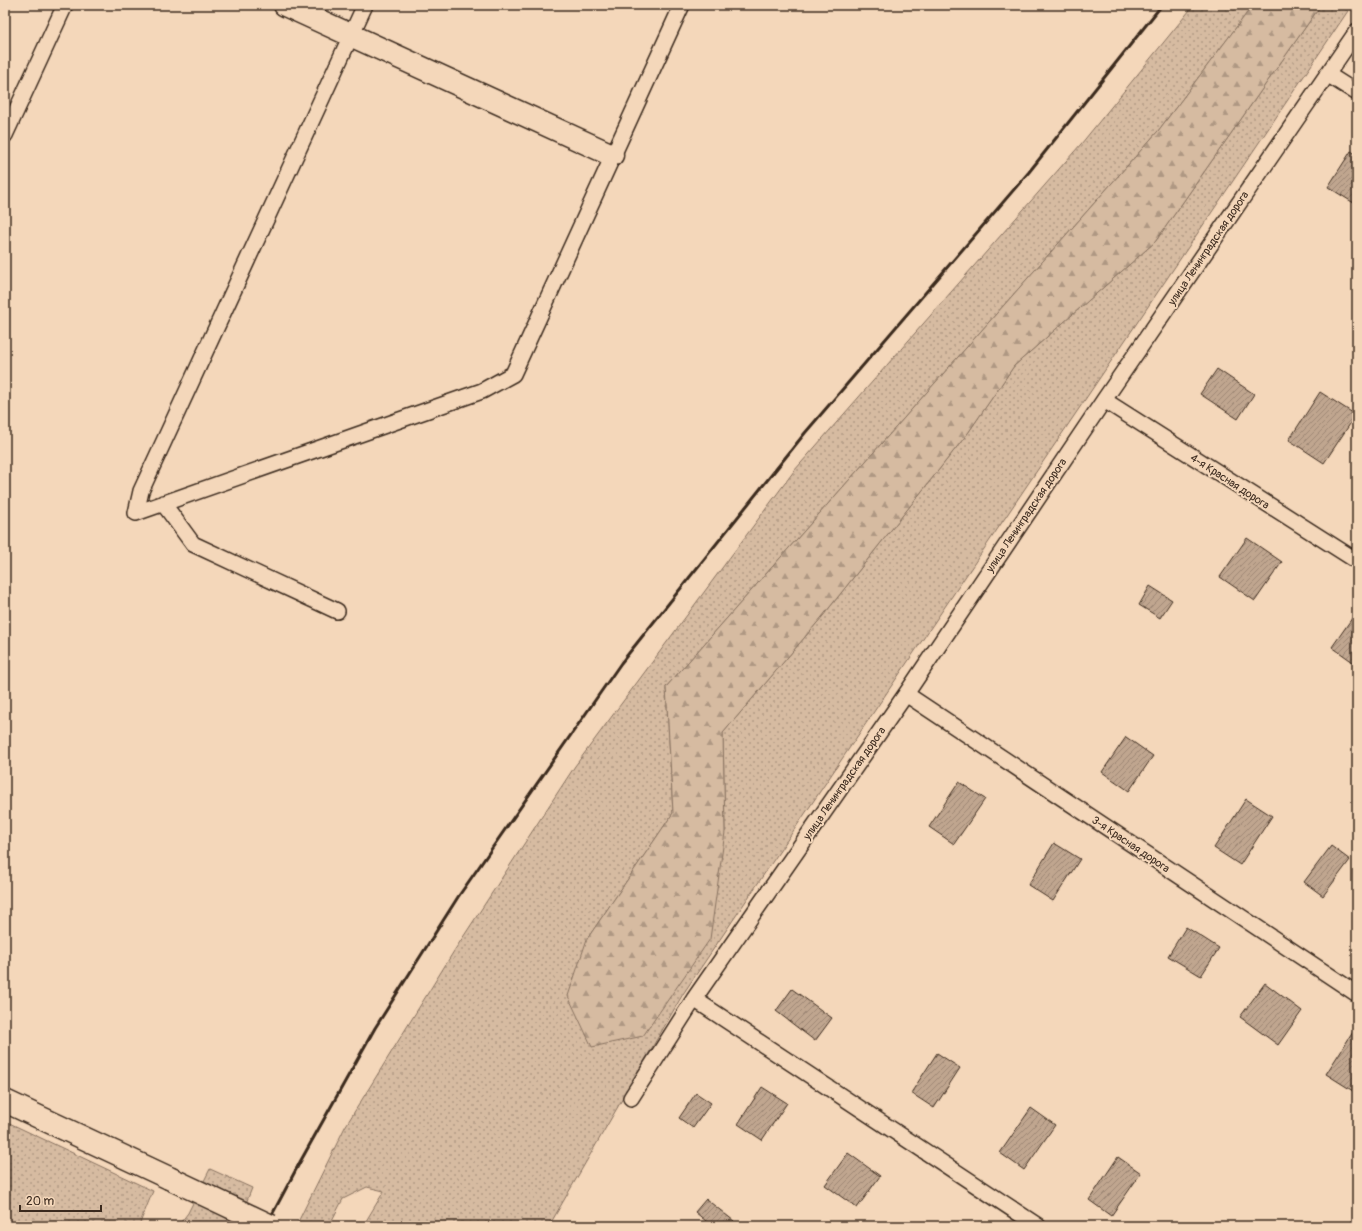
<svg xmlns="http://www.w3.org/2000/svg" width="1362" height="1231" viewBox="0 0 1362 1231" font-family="Pangolin,sans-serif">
  <defs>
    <pattern id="grass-dots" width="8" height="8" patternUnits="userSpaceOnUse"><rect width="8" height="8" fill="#d6bba1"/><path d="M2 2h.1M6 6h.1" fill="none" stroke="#af9883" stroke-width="1.8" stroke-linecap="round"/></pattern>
    <pattern id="forest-firs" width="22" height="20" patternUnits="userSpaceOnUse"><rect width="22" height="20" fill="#d6bba1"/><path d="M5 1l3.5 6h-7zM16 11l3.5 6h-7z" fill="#af9883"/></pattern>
    <pattern id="building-hatch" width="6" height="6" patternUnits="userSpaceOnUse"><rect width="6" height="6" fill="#c0a68f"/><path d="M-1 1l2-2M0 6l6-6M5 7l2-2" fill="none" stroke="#9d8774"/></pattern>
  </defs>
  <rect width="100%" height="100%" fill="#f4d7ba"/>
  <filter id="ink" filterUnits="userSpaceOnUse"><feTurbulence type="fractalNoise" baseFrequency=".025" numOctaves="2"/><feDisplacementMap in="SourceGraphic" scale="8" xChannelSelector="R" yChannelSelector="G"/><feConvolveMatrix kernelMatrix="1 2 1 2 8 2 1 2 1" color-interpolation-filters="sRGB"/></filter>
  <g filter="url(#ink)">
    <path fill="url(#grass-dots)" stroke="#887260" d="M1194,5H1253L1158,131L666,687L673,813L587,939L725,832L723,733L822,617L968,433L1014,366L1155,242L1321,5H1352L683,994L549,1226H363L384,1191L367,1187L343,1199L329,1226H296L345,1127L454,951L575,766L794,471L1081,144Z
      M5,1121L153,1191L140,1223L147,1226H5Z
      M210,1169L252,1188L237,1226H178L188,1213Z"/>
    <path fill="url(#forest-firs)" stroke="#887260" d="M1253,5H1321L1155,242L1014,366L968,433L822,617L723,733L725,832L710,939L643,1036L592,1047L568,996L587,939L673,813L666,687L1158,131Z"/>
    <path fill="url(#building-hatch)" stroke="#3b2a1e" d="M1351,151L1357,155V205L1328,187Z
      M1217,369L1254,394L1238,419L1200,394Z
      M1320,392L1356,415L1324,463L1289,440Z
      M1247,538L1282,562L1255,601L1220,577Z
      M1150,586L1172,600L1160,618L1139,605Z
      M1357,611V665L1332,647Z
      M1126,737L1153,756L1129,791L1102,772Z
      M959,782L985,799L954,844L929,827Z
      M1246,799L1272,816L1240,865L1214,848Z
      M1054,843L1080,859L1053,901L1028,885Z
      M1331,846L1350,860L1323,896L1304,882Z
      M1186,927L1219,948L1201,976L1168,956Z
      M1265,983L1302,1011L1278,1045L1240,1017Z
      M792,989L832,1018L815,1041L776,1011Z
      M1353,1032L1357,1035V1085L1353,1091L1326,1074Z
      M937,1053L960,1068L934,1108L911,1093Z
      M762,1087L787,1103L762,1140L738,1124Z
      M696,1093L711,1103L693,1128L679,1118Z
      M1031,1108L1055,1125L1024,1170L1000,1153Z
      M848,1153L880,1176L857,1208L825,1185Z
      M1118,1157L1141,1173L1111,1216L1089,1200Z
      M706,1199L734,1221L730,1226H712L695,1212Z"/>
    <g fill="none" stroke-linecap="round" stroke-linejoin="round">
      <g stroke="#3b2a1e" stroke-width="18">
        <path id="service" d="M1327,74L1357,93
          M5,135L65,5
          M1104,400L1357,561
          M163,503L193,544L337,611
          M136,513L482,391L513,374L682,5
          M136,513L141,491L365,5
          M906,694L1357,994
          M694,999L1038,1226
          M631,1098L694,999L906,694L1104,400L1357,31"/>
      </g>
      <g stroke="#3b2a1e" stroke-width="25">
        <path id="minor" d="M285,5L612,155"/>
      </g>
      <g stroke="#3b2a1e" stroke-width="25">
        <path id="secondary" d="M5,1101L169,1178"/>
      </g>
      <use href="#service" stroke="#f4d7ba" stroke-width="15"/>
      <use href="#minor" stroke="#f4d7ba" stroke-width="22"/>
      <use href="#secondary" stroke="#f4d7ba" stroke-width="22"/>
      <path stroke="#3b2a1e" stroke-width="3" d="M266,1226L300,1162L375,1028L458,897L621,663L805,433L1029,172L1162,5"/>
      <g stroke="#3b2a1e" stroke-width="25" stroke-linecap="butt">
        <path id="secondary-bridge" d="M169,1178L271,1226"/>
      </g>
      <use href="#secondary-bridge" stroke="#f4d7ba" stroke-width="22"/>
    </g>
  </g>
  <g text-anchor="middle" stroke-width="4" stroke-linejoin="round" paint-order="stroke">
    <g font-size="11" fill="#3b2a1e" stroke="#f4d7ba">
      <text transform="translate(1208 248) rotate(-56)" y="4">улица Ленинградская дорога</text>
      <text transform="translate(1230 481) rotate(33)" y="4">4-я Красная дорога</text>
      <text transform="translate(1026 515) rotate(-56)" y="4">улица Ленинградская дорога</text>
      <text transform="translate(844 783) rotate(-55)" y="4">улица Ленинградская дорога</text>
      <text transform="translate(1131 844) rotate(34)" y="4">3-я Красная дорога</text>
    </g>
  </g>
  <rect width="1362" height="1231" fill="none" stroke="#f4d7ba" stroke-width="20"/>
  <rect x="10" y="10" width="1342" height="1211" fill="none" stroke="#3b2a1e" stroke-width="1.5" filter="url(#ink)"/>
  <path d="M20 1205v6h81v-6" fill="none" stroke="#3b2a1e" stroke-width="2"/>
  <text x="26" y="1205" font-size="12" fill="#3b2a1e" stroke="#f4d7ba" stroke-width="3" paint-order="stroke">20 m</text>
</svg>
